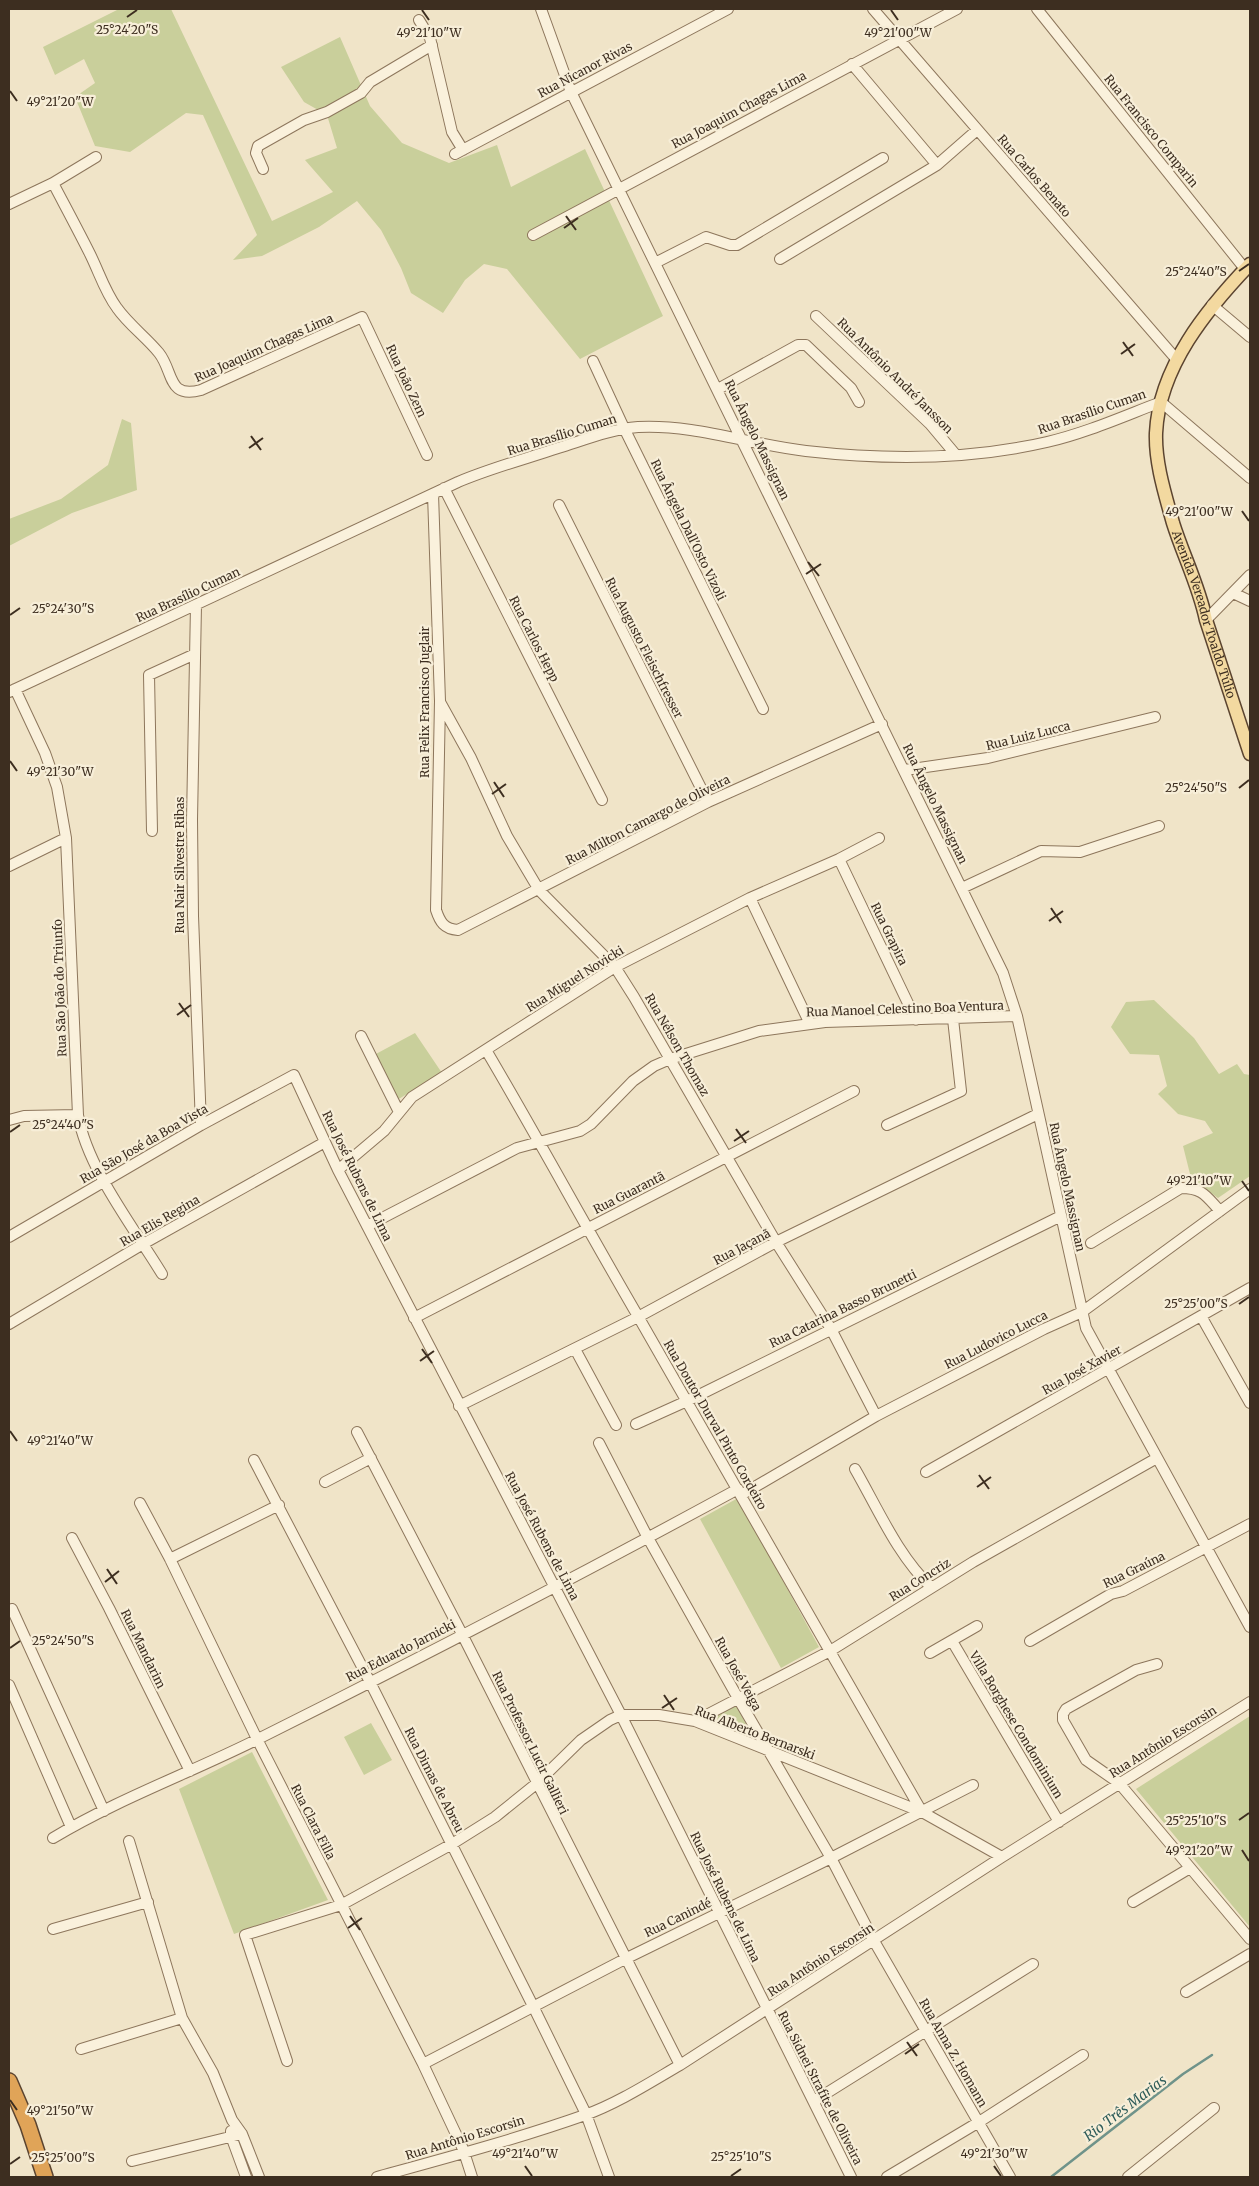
<svg xmlns="http://www.w3.org/2000/svg" width="1259" height="2186" viewBox="0 0 1259 2186" font-family="Merriweather,serif">
  <rect width="100%" height="100%" fill="#f0e4c8"/>
  <path fill="#c9cf9b" d="M119,9H171L272,221L333,192L305,160L337,148L327,115L304,102L281,67L340,37L370,106L402,143L449,163L497,145L511,187L585,149L663,316L580,359L507,269L484,264L465,280L443,313L411,293L401,268L381,230L357,201L319,227L262,256L233,260L257,235L203,115L186,113L130,152L95,146L75,97L95,83L84,59L55,75L43,47Z
    M122,419L131,423L137,490L72,513L9,546V519L61,499L108,465Z
    M1154,1000L1194,1038L1219,1074L1237,1064L1244,1074L1250,1075V1176L1218,1198L1191,1178L1183,1146L1213,1133L1205,1121L1178,1114L1158,1094L1167,1086L1159,1055L1130,1054L1111,1027L1126,1002Z
    M415,1033L442,1073L397,1100L374,1055Z
    M738,1498L819,1647L781,1668L700,1519Z
    M736,1705L755,1741L707,1720Z
    M1250,1716V1927L1136,1789Z
    M371,1723L392,1760L364,1775L344,1737Z
    M252,1752L328,1900L234,1934L179,1789Z"/>
  <g fill="none" stroke-linecap="round" stroke-linejoin="round">
    <path stroke="#6f938a" stroke-width="2.5" d="M1051,2177L1183,2074L1212,2055"/>
    <g stroke="#8d765c" stroke-width="12">
      <path id="minor" d="M541,9L571,92L1003,973L1017,1016L1086,1328L1250,1627
        M873,9L1177,360
        M1037,9L1245,269
        M419,20L430,38L452,132L463,150
        M852,64L937,165
        M455,154L728,9
        M263,169L256,153L258,146L304,120L327,112L361,93L370,82L432,45
        M53,183C65,206 78,230 90,254C99,272 105,292 117,308C129,325 146,337 159,353C174,372 167,399 201,390L362,317L427,455
        M9,204L53,183L96,157
        M533,235L957,9
        M780,259L937,165L977,130
        M655,263L706,237L730,245H737L883,158
        M1212,305L1250,337
        M816,316L930,424L956,455
        M593,361L624,428L763,709
        M718,389L798,345H806L851,388L859,402
        M444,488L602,800
        M433,494L440,701L436,910C440,922 444,929 458,930L708,802L882,724
        M559,505L708,802
        M1233,593L1250,601
        M196,605L192,820L193,916L201,1125
        M1206,620L1250,575
        M15,689L45,753L57,787L66,838L78,1115C87,1168 134,1228 162,1274
        M9,692L458,482C491,468 525,459 558,448C584,440 611,429 638,427C695,424 751,445 806,451C885,460 969,460 1047,442C1086,433 1124,416 1161,402L1250,478
        M440,702L471,758L507,836L539,890L615,967L634,997L776,1242L831,1329L876,1416
        M905,770L988,758L1155,717
        M152,831L149,675L195,654
        M839,859L916,1020
        M9,866L66,838
        M962,888L1041,851L1080,852L1159,826
        M750,898L810,1024
        M361,1036L399,1112
        M486,1050C538,1138 587,1229 639,1318C733,1483 828,1647 922,1812
        M9,1120L24,1116L78,1115
        M887,1125L961,1091L953,1019
        M338,1170L384,1131L412,1097L615,967L750,898L839,859L879,838
        M367,1226L517,1148L580,1131L591,1124L633,1081L654,1066L670,1059L759,1031L825,1022L1017,1016
        M9,1237L201,1125L294,1075L338,1170L621,1715L851,2177
        M1091,1243L1181,1188C1203,1188 1206,1196 1220,1211
        M1201,1316L1250,1403
        M414,1318L854,1091
        M9,1324L143,1244L325,1142
        M575,1349L616,1425
        M459,1406L638,1317L776,1242L1038,1114
        M636,1424L687,1401L1061,1216
        M357,1432L462,1634L680,2065
        M599,1443L648,1538L739,1700L831,1858L874,1941L1010,2177
        M254,1460L370,1682L533,2006L586,2114L609,2177
        M855,1469C878,1509 898,1556 931,1587
        M926,1472L1250,1288
        M325,1482L371,1458
        M741,1495L876,1416L1044,1329L1082,1312L1250,1189
        M140,1503L170,1559L257,1739L423,2064L463,2149L472,2177
        M72,1538L109,1608L190,1771
        M170,1559L279,1505
        M9,1611L12,1609L104,1811
        M952,1641L1059,1822
        M1030,1641L1111,1594L1123,1591L1250,1524
        M930,1653L977,1626
        M1157,1664L1136,1670L1066,1709L1063,1714V1720L1086,1760L1119,1783L1250,1939
        M9,1685L71,1827
        M695,1721L830,1651L973,1562L1157,1458
        M53,1838C118,1799 190,1773 258,1739C420,1658 580,1575 738,1489
        M129,1841L182,2018L213,2073L232,2120L242,2134L259,2177
        M1133,1902L1190,1868
        M53,1929L148,1902
        M1186,1992L1250,1954
        M81,2049L182,2018
        M287,2061L245,1935L341,1905L452,1844L495,1817L536,1784L581,1740L610,1720L621,1715H659L695,1721L922,1812L1002,1857
        M423,2064L625,1959L831,1858L973,1785
        M814,2101L1033,1964
        M231,2131V2136L246,2177
        M132,2161L242,2134
        M377,2177C446,2158 517,2139 585,2115C618,2103 649,2083 680,2065L1002,1857L1250,1702
        M887,2177L979,2122L1083,2055
        M1128,2177L1214,2108"/>
    </g>
    <g stroke="#5b4430" stroke-width="15">
      <g id="major">
        <path id="s1" d="M1250,264C1207,309 1159,367 1156,433C1155,463 1165,494 1173,523C1183,555 1199,586 1206,620L1250,754"/>
      </g>
    </g>
    <g stroke="#5b4430" stroke-width="18">
      <path id="highway" d="M9,2081L28,2125L45,2177"/>
    </g>
    <use href="#minor" stroke="#faf1dc" stroke-width="10"/>
    <use href="#major" stroke="#f3d9a0" stroke-width="12"/>
    <use href="#highway" stroke="#e0a458" stroke-width="15"/>
  </g>
  <path fill="none" stroke="#3d2e20" stroke-width="2" d="M422,10L429,20M891,10L898,20M127,17L137,10M10,91L17,101M566,216L576,230M564,228L578,218M1239,271L1249,264M1123,342L1133,356M1121,354L1135,344M251,436L261,450M249,448L263,438M1242,511L1249,521M808,562L819,576M806,574L821,564M10,615L20,608M10,761L17,771M494,782L504,797M1239,788L1249,780M492,794L506,784M1051,908L1061,923M1049,921L1063,911M179,1003L189,1017M177,1015L191,1005M736,1129L746,1143M10,1132L20,1125M734,1141L749,1131M1242,1181L1249,1191M1239,1304L1249,1297M422,1349L432,1363M420,1361L434,1351M10,1431L17,1441M979,1475L989,1489M977,1487L991,1477M107,1569L117,1584M105,1582L119,1571M10,1648L20,1641M664,1695L674,1710M662,1708L677,1698M1239,1820L1249,1813M1242,1850L1249,1861M350,1916L360,1930M348,1928L362,1918M907,2042L917,2056M905,2054L919,2044M10,2100L17,2110M10,2164L20,2157M525,2166L532,2176M994,2166L1001,2176M731,2176L741,2169"/>
  <g text-anchor="middle" stroke-width="4.5" stroke-linejoin="round" paint-order="stroke">
    <g font-size="12" fill="#3d2e20" stroke="#f7eed8">
      <text transform="translate(585 70) rotate(-28)" y="4">Rua Nicanor Rivas</text>
      <text transform="translate(739 110) rotate(-28)" y="4">Rua Joaquim Chagas Lima</text>
      <text transform="translate(1151 131) rotate(51)" y="4">Rua Francisco Comparin</text>
      <text transform="translate(1034 176) rotate(49)" y="4">Rua Carlos Benato</text>
      <text transform="translate(264 348) rotate(-24)" y="4">Rua Joaquim Chagas Lima</text>
      <text transform="translate(895 376) rotate(45)" y="4">Rua Antônio André Jansson</text>
      <text transform="translate(406 381) rotate(65)" y="4">Rua João Zem</text>
      <text transform="translate(1092 412) rotate(-19)" y="4">Rua Brasílio Cuman</text>
      <text transform="translate(562 435) rotate(-17)" y="4">Rua Brasílio Cuman</text>
      <text transform="translate(757 440) rotate(64)" y="4">Rua Ângelo Massignan</text>
      <text transform="translate(688 530) rotate(64)" y="4">Rua Ângela Dall'Osto Vizoli</text>
      <text transform="translate(188 595) rotate(-25)" y="4">Rua Brasílio Cuman</text>
      <text dy="4" stroke="none"><textPath href="#s1" startOffset="386">Avenida Vereador Toaldo Túlio</textPath></text>
      <text transform="translate(534 639) rotate(63)" y="4">Rua Carlos Hepp</text>
      <text transform="translate(644 648) rotate(63)" y="4">Rua Augusto Fleischfresser</text>
      <text transform="translate(425 702) rotate(-90)" y="4">Rua Felix Francisco Juglair</text>
      <text transform="translate(1028 736) rotate(-14)" y="4">Rua Luiz Lucca</text>
      <text transform="translate(935 804) rotate(64)" y="4">Rua Ângelo Massignan</text>
      <text transform="translate(648 820) rotate(-27)" y="4">Rua Milton Camargo de Oliveira</text>
      <text transform="translate(180 865) rotate(-90)" y="4">Rua Nair Silvestre Ribas</text>
      <text transform="translate(889 934) rotate(64)" y="4">Rua Grapira</text>
      <text transform="translate(575 979) rotate(-32)" y="4">Rua Miguel Novicki</text>
      <text transform="translate(60 988) rotate(-92)" y="4">Rua São João do Triunfo</text>
      <text transform="translate(905 1009) rotate(-2)" y="4">Rua Manoel Celestino Boa Ventura</text>
      <text transform="translate(677 1045) rotate(60)" y="4">Rua Nélson Thomaz</text>
      <text transform="translate(144 1144) rotate(-30)" y="4">Rua São José da Boa Vista</text>
      <text transform="translate(357 1176) rotate(64)" y="4">Rua José Rubens de Lima</text>
      <text transform="translate(1067 1187) rotate(78)" y="4">Rua Ângelo Massignan</text>
      <text transform="translate(629 1193) rotate(-27)" y="4">Rua Guarantã</text>
      <text transform="translate(160 1221) rotate(-30)" y="4">Rua Elis Regina</text>
      <text transform="translate(742 1247) rotate(-28)" y="4">Rua Jaçanã</text>
      <text transform="translate(843 1309) rotate(-26)" y="4">Rua Catarina Basso Brunetti</text>
      <text transform="translate(996 1340) rotate(-27)" y="4">Rua Ludovico Lucca</text>
      <text transform="translate(1082 1370) rotate(-29)" y="4">Rua José Xavier</text>
      <text transform="translate(715 1425) rotate(60)" y="4">Rua Doutor Durval Pinto Cordeiro</text>
      <text transform="translate(542 1536) rotate(62)" y="4">Rua José Rubens de Lima</text>
      <text transform="translate(1134 1570) rotate(-26)" y="4">Rua Graúna</text>
      <text transform="translate(920 1580) rotate(-32)" y="4">Rua Concriz</text>
      <text transform="translate(143 1649) rotate(64)" y="4">Rua Mandarim</text>
      <text transform="translate(401 1651) rotate(-27)" y="4">Rua Eduardo Jarnicki</text>
      <text transform="translate(738 1674) rotate(61)" y="4">Rua José Veiga</text>
      <text transform="translate(1016 1725) rotate(59)" y="4">Villa Borghese Condominium</text>
      <text transform="translate(755 1733) rotate(21)" y="4">Rua Alberto Bernarski</text>
      <text transform="translate(1163 1742) rotate(-32)" y="4">Rua Antônio Escorsin</text>
      <text transform="translate(530 1743) rotate(64)" y="4">Rua Professor Lucir Gallieri</text>
      <text transform="translate(434 1780) rotate(63)" y="4">Rua Dimas de Abreu</text>
      <text transform="translate(313 1822) rotate(63)" y="4">Rua Clara Filla</text>
      <text transform="translate(725 1897) rotate(64)" y="4">Rua José Rubens de Lima</text>
      <text transform="translate(678 1918) rotate(-26)" y="4">Rua Canindé</text>
      <text transform="translate(821 1960) rotate(-33)" y="4">Rua Antônio Escorsin</text>
      <text transform="translate(953 2053) rotate(60)" y="4">Rua Anna Z. Homann</text>
      <text transform="translate(820 2088) rotate(63)" y="4">Rua Sidnei Strafite de Oliveira</text>
      <text transform="translate(465 2138) rotate(-17)" y="4">Rua Antônio Escorsin</text>
    </g>
    <g font-size="14" font-style="italic" fill="#2f5d5a" stroke="#f7eed8">
      <text transform="translate(1125 2108) rotate(-37)" y="5">Rio Três Marias</text>
    </g>
  </g>
  <g font-size="12" text-anchor="middle" fill="#3d2e20" stroke="#f7eed8" stroke-width="4.5" stroke-linejoin="round" paint-order="stroke">
    <text x="127" y="34">25°24'20"S</text>
    <text x="898" y="37">49°21'00"W</text>
    <text x="429" y="37">49°21'10"W</text>
    <text x="60" y="106">49°21'20"W</text>
    <text x="1196" y="276">25°24'40"S</text>
    <text x="1199" y="516">49°21'00"W</text>
    <text x="63" y="613">25°24'30"S</text>
    <text x="60" y="776">49°21'30"W</text>
    <text x="1196" y="792">25°24'50"S</text>
    <text x="63" y="1129">25°24'40"S</text>
    <text x="1199" y="1185">49°21'10"W</text>
    <text x="1196" y="1308">25°25'00"S</text>
    <text x="60" y="1445">49°21'40"W</text>
    <text x="63" y="1645">25°24'50"S</text>
    <text x="1196" y="1825">25°25'10"S</text>
    <text x="1199" y="1855">49°21'20"W</text>
    <text x="60" y="2115">49°21'50"W</text>
    <text x="525" y="2158">49°21'40"W</text>
    <text x="994" y="2158">49°21'30"W</text>
    <text x="741" y="2161">25°25'10"S</text>
    <text x="63" y="2162">25°25'00"S</text>
  </g>
  <rect width="1259" height="2186" fill="none" stroke="#3d2e20" stroke-width="20"/>
</svg>
